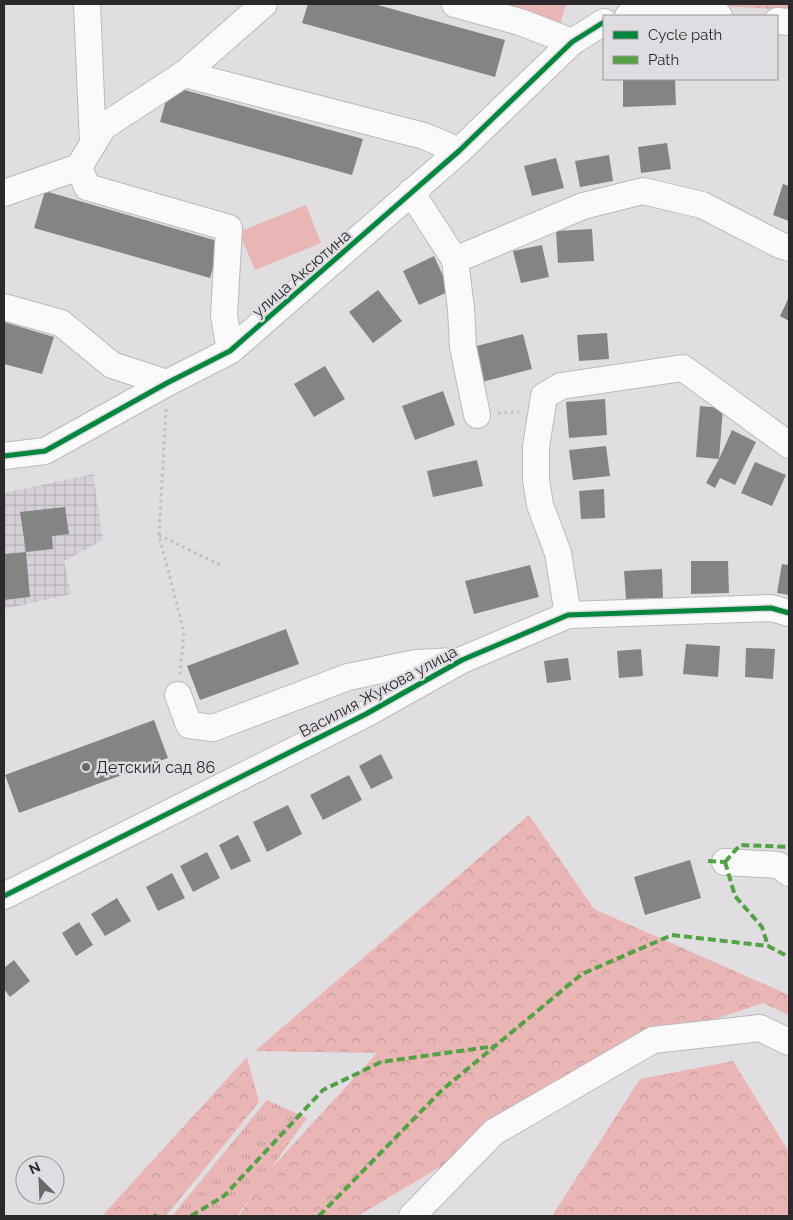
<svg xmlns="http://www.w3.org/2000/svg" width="793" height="1220" viewBox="0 0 793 1220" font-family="Raleway,sans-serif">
  <defs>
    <pattern id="industrial-grid" width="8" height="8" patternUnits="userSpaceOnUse" patternTransform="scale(1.25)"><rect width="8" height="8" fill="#d5d0d7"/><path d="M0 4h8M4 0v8" fill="none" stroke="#b7b3b9"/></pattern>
    <pattern id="grass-tufts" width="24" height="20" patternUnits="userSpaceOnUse" patternTransform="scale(1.25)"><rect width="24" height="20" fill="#eab5b5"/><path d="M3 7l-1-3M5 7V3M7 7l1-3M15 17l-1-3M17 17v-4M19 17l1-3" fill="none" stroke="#c99c9c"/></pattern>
    <pattern id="forest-crowns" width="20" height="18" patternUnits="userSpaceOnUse" patternTransform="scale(1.25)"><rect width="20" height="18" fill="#eab5b5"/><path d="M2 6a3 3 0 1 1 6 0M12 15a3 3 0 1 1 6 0" fill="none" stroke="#c99c9c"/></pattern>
    <pattern id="garden-dots" width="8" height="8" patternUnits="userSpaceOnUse" patternTransform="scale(1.25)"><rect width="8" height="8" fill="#eab5b5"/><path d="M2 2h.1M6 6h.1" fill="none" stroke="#c99c9c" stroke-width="1.8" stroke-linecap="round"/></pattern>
  </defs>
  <rect width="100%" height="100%" fill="#e0dee1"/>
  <path fill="url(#industrial-grid)" d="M93,474L103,540L64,561L71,594L4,609V493Z"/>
  <path fill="url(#grass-tufts)" d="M267,1100L307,1118L237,1216H172Z"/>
  <path fill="url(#forest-crowns)" d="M529,815L594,909L789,995V1015L763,1003L653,1040L358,1216H239L265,1175L377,1053L255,1051Z
    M247,1057L259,1102L166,1216H102Z
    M733,1061L789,1152V1216H552L640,1079Z"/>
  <path fill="#eab5b5" d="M487,4H566L560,24Z
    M306,205L321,243L255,270L239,232Z"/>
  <path fill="url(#garden-dots)" d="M707,4H789V10L710,5Z"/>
  <path fill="#858485" d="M308,4H374L505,40L495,77L302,23Z
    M623,79H675L676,105L623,107Z
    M170,86L363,139L352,175L160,122Z
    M667,143L671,169L641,173L638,147Z
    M609,155L613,181L580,187L575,161Z
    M556,158L564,188L532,196L524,166Z
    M783,184L789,186V221L773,215Z
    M45,191L221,242L210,278L34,228Z
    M592,229L594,261L558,263L556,231Z
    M542,245L549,277L521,283L513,251Z
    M434,256L450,291L419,305L403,271Z
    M378,290L402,321L373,343L349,312Z
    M789,297V321L780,316Z
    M4,322L54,337L42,374L4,364Z
    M607,333L609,359L579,361L577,335Z
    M523,334L532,369L478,383L469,348Z
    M325,366L345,399L314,417L294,384Z
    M443,391L455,425L415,440L402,406Z
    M605,399L607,435L569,438L566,402Z
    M700,406L723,408L719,459L732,430L756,442L735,485L720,478L715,488L706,483L719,459L696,457Z
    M606,446L610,476L573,480L569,450Z
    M477,460L483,486L433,497L427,471Z
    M755,462L786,475L772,506L741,493Z
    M604,489L605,518L581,519L579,491Z
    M65,507L69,534L52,536L53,549L26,552L30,597L4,600V554L26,552L20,512Z
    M691,561H728L729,593L691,594Z
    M782,564L789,565V595L777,593Z
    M530,565L539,597L474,614L465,581Z
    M662,569L663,598L626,599L624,571Z
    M286,629L299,664L200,700L187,666Z
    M686,644L720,646L718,677L683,674Z
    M746,648L775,649L773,679L745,677Z
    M641,649L643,676L619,678L617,651Z
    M568,658L571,680L547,683L544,661Z
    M154,720L168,758L19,813L5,775Z
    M381,754L393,778L371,789L359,766Z
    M349,775L362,800L323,820L310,795Z
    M288,805L302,834L267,852L253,822Z
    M238,835L251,861L231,870L219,845Z
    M207,852L220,878L193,892L180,866Z
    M690,860L701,898L645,915L634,877Z
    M172,873L185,898L158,911L146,887Z
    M117,898L131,921L105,936L91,914Z
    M79,922L93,945L76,956L62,933Z
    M14,960L30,981L10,997L4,989V968Z"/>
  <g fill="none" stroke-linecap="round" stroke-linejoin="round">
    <g stroke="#bcbabc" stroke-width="28">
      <path id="minor" d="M87,4L93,144
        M455,4L520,22L572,42
        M628,16L673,12L719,16
        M777,21L789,22
        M184,74L424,136L459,151
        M79,167L103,127L184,74L264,4
        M411,192L455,260L461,309L463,347L477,415
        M4,193L79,167L87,187L229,228L224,315L230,351
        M455,260L583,206L643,191L702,205L780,245L789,248
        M4,307L61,323L112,365L167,383
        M4,456L45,451L167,383L230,351L459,151L572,42L604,22
        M568,615L558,553L540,505L536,480V447L544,396L561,386L683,368L789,445
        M178,695L189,725L213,728L348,677L416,663L456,661
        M725,862L778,865L789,873
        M4,896L366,714L462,660L568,615L771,608L789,613
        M412,1216L494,1132L653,1040L760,1028L789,1042"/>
    </g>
    <path stroke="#c0bfc0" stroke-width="3" stroke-dasharray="2.5 4" stroke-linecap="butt" d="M166,409L159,535L184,632L180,674
      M498,413L519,412
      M159,535L222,566"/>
    <use href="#minor" stroke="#fafafa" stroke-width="26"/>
    <path stroke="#51a343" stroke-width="4" stroke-dasharray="8 4" stroke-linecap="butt" d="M708,861L725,862
      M725,862L735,896L762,927L768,946
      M725,862L740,845L789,847
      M153,1216H157
      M191,1216L224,1196L323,1090L381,1062L496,1046
      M319,1216L442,1090L582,974L672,935L768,946L789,957"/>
    <g stroke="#e0dde2" stroke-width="8">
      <path id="cycleway" d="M4,456L45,451L167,383L230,351L459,151L572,42L604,22
        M4,896L366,714L462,660L568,615L771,608L789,613"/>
    </g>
    <use href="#cycleway" stroke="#00873e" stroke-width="5"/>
  </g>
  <circle fill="#6a686b" stroke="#e0dde2" stroke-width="2" cx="86" cy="767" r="5"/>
  <g text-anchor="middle" stroke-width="5" stroke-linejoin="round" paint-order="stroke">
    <g font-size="16" fill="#2b292b" stroke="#e0dde2">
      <text transform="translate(301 273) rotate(-41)" y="6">улица Аксютина</text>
      <text transform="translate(378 691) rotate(-28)" y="6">Василия Жукова улица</text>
    </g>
    <g font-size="16" fill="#2b292b" stroke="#e0dde2" text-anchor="start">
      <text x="96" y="773">Детский сад 86</text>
    </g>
  </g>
  <rect width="793" height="1220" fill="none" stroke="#2b292b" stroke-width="10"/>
  <rect x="603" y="15" width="175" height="65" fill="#e0dde2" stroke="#989599"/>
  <rect x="613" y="31" width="25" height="8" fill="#00873e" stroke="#989599"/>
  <text x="648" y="40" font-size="15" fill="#2b292b">Cycle path</text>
  <rect x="613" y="56" width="25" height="8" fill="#51a343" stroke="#989599"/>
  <text x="648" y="65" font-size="15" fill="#2b292b">Path</text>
  <g transform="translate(40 1180) rotate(336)"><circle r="24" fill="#e0dde2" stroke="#989599"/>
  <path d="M0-4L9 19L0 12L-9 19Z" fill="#6a686b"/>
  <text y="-8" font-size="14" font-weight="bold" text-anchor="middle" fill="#2b292b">N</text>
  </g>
</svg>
